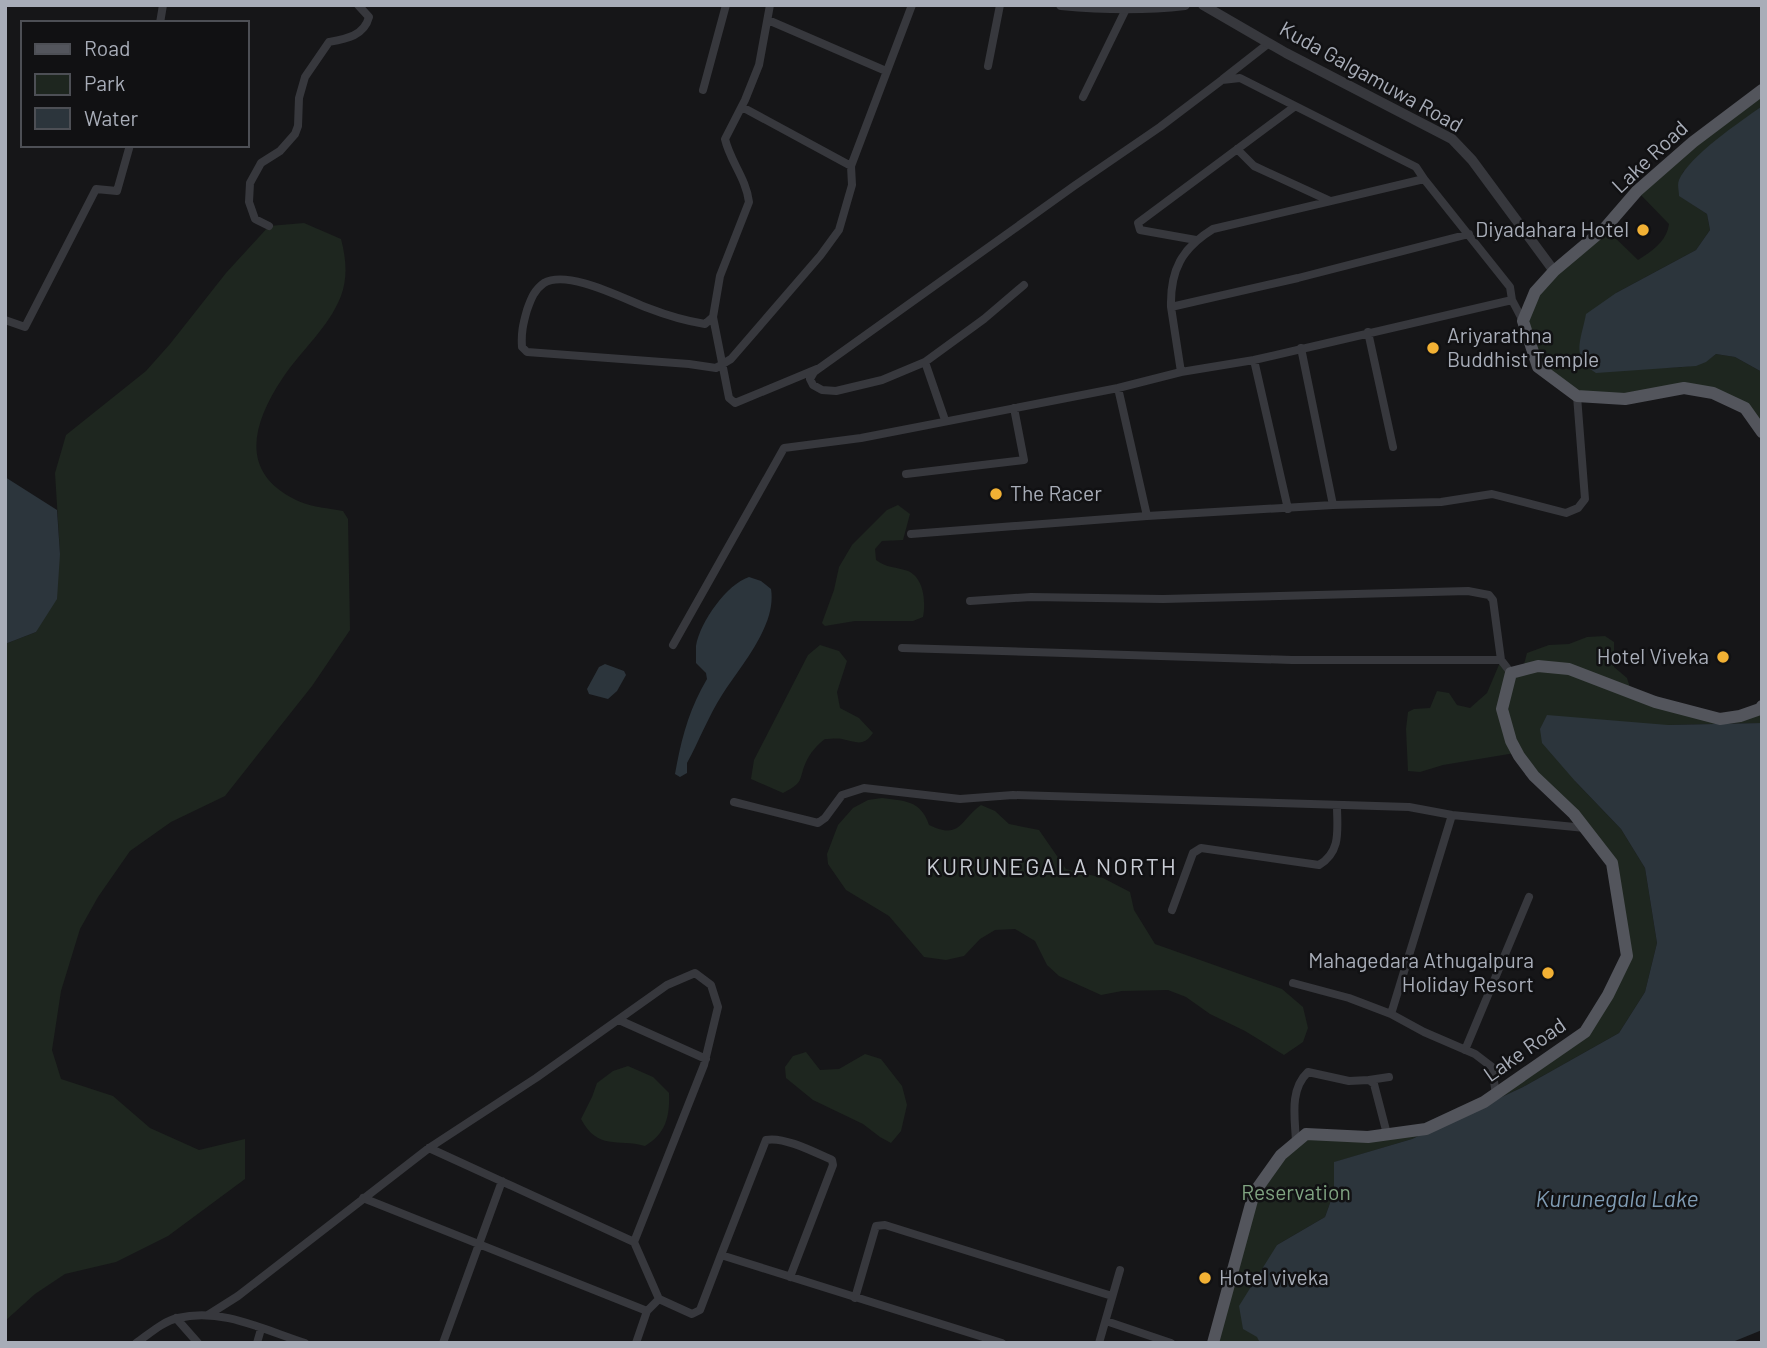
<svg xmlns="http://www.w3.org/2000/svg" width="1767" height="1348" viewBox="0 0 1767 1348" font-family="Barlow,sans-serif">
  <rect width="100%" height="100%" fill="#161618"/>
  <path fill="#1e261f" d="M1762,90V106L1703,152L1683,172L1680,196L1707,214L1710,230L1696,250L1616,293L1661,368C1683,367 1699,368 1716,354L1735,357L1762,372V432L1745,408L1684,388L1625,399L1577,396L1538,367L1523,321L1535,292L1605,228L1638,260C1652,251 1667,241 1669,224L1637,191Z
    M304,223L341,239C346,258 348,277 341,296C328,329 301,350 282,379C253,423 238,472 296,500C309,507 328,508 343,511L348,519L350,630L312,686L225,796L171,822L130,851L98,897L80,929L61,991L52,1050L61,1079L113,1096L150,1128L199,1150L245,1139V1179L168,1236L116,1262L65,1274L35,1294L5,1321V644L36,632L60,553L55,473L66,435L146,371L170,344L226,273L269,226Z
    M898,505L910,514L903,540L882,541L875,549L876,560C886,568 897,567 908,571C924,578 926,602 923,617L913,621H855L825,626L822,623L834,590L839,567L852,545L887,510Z
    M1605,636L1614,642V667L1627,678L1632,694L1720,719L1762,706V723L1668,725L1575,781L1621,829L1645,868L1657,943L1645,992L1619,1033L1523,1087L1412,1139L1335,1162L1334,1192L1325,1217L1277,1245L1258,1337L1260,1343H1213L1254,1193L1306,1134L1426,1129L1484,1102L1585,1032L1627,956L1612,863L1515,753L1443,765L1420,772L1408,771L1406,729L1408,712L1414,709L1430,708L1437,691L1449,693L1457,705L1470,708L1487,693L1501,660L1511,673L1523,668L1527,653L1549,645L1569,644L1587,637Z
    M820,645L839,651L847,661L837,692L840,708L859,718L873,733C863,747 857,742 842,739C837,738 830,739 825,739C817,745 810,753 806,762C798,780 805,782 783,793L751,779L754,760L808,655Z
    M882,798C904,801 921,800 929,825C961,840 959,821 981,805L995,811L1009,824L1039,830L1066,869L1103,878L1130,892L1134,910L1155,944L1282,989L1303,1007L1308,1028L1303,1042L1284,1055L1245,1031L1210,1014L1186,997L1168,990L1122,991L1101,995L1059,976L1047,965L1035,941L1015,929L995,930L980,939L964,956L946,960L924,957L889,916L846,890L828,864L827,854L838,825L853,808L868,800Z
    M806,1052L820,1070L839,1069L865,1054L881,1059L902,1086L907,1105L901,1131L891,1143L880,1137L863,1124L813,1100L786,1078L785,1067L793,1056Z
    M628,1066L653,1077L669,1093C670,1116 666,1134 645,1146C617,1138 598,1151 581,1119L592,1097L597,1083L613,1071Z"/>
  <path fill="#2c353c" d="M1762,106V372L1735,357L1716,354L1706,362L1696,366L1596,373C1570,357 1581,341 1586,314L1616,293L1696,250L1710,230L1707,214L1679,196C1679,190 1677,185 1679,180C1689,156 1740,122 1762,106Z
    M5,477L57,510L60,554L57,599L36,632L5,644Z
    M749,577L761,581L771,589C777,626 740,666 722,695C708,717 699,741 687,763V773L680,777L675,774C681,740 689,709 707,679L706,673L696,663C696,658 696,651 696,646C700,622 727,584 749,577Z
    M605,664L624,671L626,675L617,691L608,699L589,694L587,689L599,667Z
    M1547,715L1668,725L1762,723V1330L1730,1343H1260L1257,1337L1243,1329L1239,1306L1277,1245L1325,1217L1334,1192V1162L1412,1139L1523,1087L1619,1033L1645,992L1657,943L1645,868L1621,829L1575,781L1542,743L1540,729Z"/>
  <g fill="none" stroke-linecap="round" stroke-linejoin="round">
    <path stroke="#37383d" stroke-width="8" d="M770,5L759,65L745,100L725,139C730,161 746,178 749,202L720,276L713,317L705,324C686,321 666,315 648,308C624,299 568,269 544,283C534,290 531,299 527,310C523,324 521,333 522,347L527,352L689,364L716,368L731,359L820,256L839,230L852,185L851,166L912,5
      M768,20L886,71
      M160,23L163,5
      M988,66L1000,5
      M1223,79L1269,43
      M703,90L726,5
      M1083,97L1126,9
      M742,107L851,166
      M1237,149L1254,166L1330,201
      M269,226L255,219L249,202L250,183L261,163L280,151L295,134L298,126L299,98L305,77L329,42C346,39 364,36 369,17L358,5
      M1196,240L1140,230L1138,223L1294,107
      M1024,285L984,319L925,362L882,380L836,391L822,390L813,385L810,379L814,372L1074,186L1160,127L1222,80L1240,78L1416,167L1424,179
      M1171,307C1170,270 1182,248 1213,229L1424,179L1510,287L1512,300
      M713,317L729,398L735,403L817,369
      M5,320L25,327L96,189L117,191L130,145
      M1368,332L1393,447
      M1301,348L1333,505
      M1254,360L1288,509
      M925,362L945,420
      M1181,372L1171,307L1298,278L1469,234
      M1118,388L1147,516
      M906,474L1024,460L1014,408
      M911,534L1147,516L1333,505L1441,502L1492,494L1566,513L1578,508L1585,499L1577,396
      M970,601L1031,597L1163,599L1468,591L1489,595L1493,600L1501,660
      M673,645L784,448L861,438L1118,388L1181,372L1254,360L1512,300L1523,321
      M902,648L1292,660H1501L1511,673
      M734,802L818,823L825,818L842,795L864,788L960,799L1013,795L1409,807L1452,815L1585,828
      M1172,910L1193,853L1201,848L1319,865C1342,851 1337,829 1337,805
      M1293,983L1349,998L1391,1014L1424,1032L1475,1054L1492,1067L1496,1095
      M1391,1014L1452,815
      M619,1020L706,1059
      M1465,1050L1529,897
      M1369,1080L1389,1077
      M1296,1142C1295,1118 1289,1090 1308,1072L1349,1081L1369,1080L1374,1084L1387,1134
      M429,1148L634,1242
      M363,1198L647,1311
      M721,1255L766,1140C784,1136 816,1153 832,1160L833,1165L790,1277
      M855,1298L876,1226L885,1225L1112,1296
      M659,1299L692,1314L700,1310L721,1255L1002,1343
      M208,1315L238,1296L429,1148L536,1078L667,985L695,973L711,985L718,1007L704,1065L634,1242L659,1299L647,1311L636,1343
      M176,1318L198,1343
      M1106,1321L1171,1343
      M136,1343C148,1335 163,1321 178,1318C221,1307 264,1330 305,1343
      M257,1343L261,1329
      M443,1343L502,1181
      M1099,1343L1120,1270"/>
    <path stroke="#37383d" stroke-width="10" d="M1061,5C1103,9 1143,10 1185,5
      M1203,5L1286,53L1452,139L1472,160L1554,271"/>
    <path stroke="#53555c" stroke-width="12" d="M1762,90L1693,142L1637,191L1605,228L1554,271L1535,292L1523,321L1538,367L1577,396L1625,399L1684,388L1713,393L1745,408L1762,432
      M1213,1343L1254,1193L1281,1155L1306,1134L1368,1137L1426,1129L1484,1102L1585,1032L1608,995L1627,956L1612,863L1574,814L1534,776L1519,756L1511,741L1502,709L1511,673L1538,666L1569,669L1655,702L1720,719L1740,716L1760,709L1762,706"/>
  </g>
  <g fill="#f2b134" stroke="#111113" stroke-width="2.5">
    <circle cx="1643" cy="230" r="7"/>
    <circle cx="1433" cy="348" r="7"/>
    <circle cx="996" cy="494" r="7"/>
    <circle cx="1723" cy="657" r="7"/>
    <circle cx="1548" cy="973" r="7"/>
    <circle cx="1205" cy="1278" r="7"/>
  </g>
  <g text-anchor="middle" stroke-width="5" stroke-linejoin="round" paint-order="stroke">
    <g font-size="21" fill="#a8adb8" stroke="#111113">
      <text transform="translate(1371 77) rotate(29)" y="7">Kuda Galgamuwa Road</text>
      <text transform="translate(1650 157) rotate(-43)" y="7">Lake Road</text>
      <text transform="translate(1525 1050) rotate(-35)" y="7">Lake Road</text>
    </g>
    <g font-size="21" fill="#a8adb8" stroke="#111113" text-anchor="end">
      <text x="1629" y="237">Diyadahara Hotel</text>
      <text x="1447" y="343" text-anchor="start">Ariyarathna<tspan x="1447" dy="24">Buddhist Temple</tspan></text>
      <text x="1010" y="501" text-anchor="start">The Racer</text>
      <text x="1709" y="664">Hotel Viveka</text>
      <text x="1534" y="968">Mahagedara Athugalpura<tspan x="1534" dy="24">Holiday Resort</tspan></text>
      <text x="1219" y="1285" text-anchor="start">Hotel viveka</text>
    </g>
    <g font-size="21" fill="#7fa381" stroke="#111113">
      <text x="1296" y="1200">Reservation</text>
    </g>
    <g font-size="23" letter-spacing="2" fill="#c9ccd4" stroke="#111113">
      <text x="1052" y="875">KURUNEGALA NORTH</text>
    </g>
    <g font-size="23" font-style="italic" fill="#7f9bb3" stroke="#111113">
      <text x="1617" y="1207">Kurunegala Lake</text>
    </g>
  </g>
  <rect width="1767" height="1348" fill="none" stroke="#a8adb8" stroke-width="14"/>
  <rect x="21" y="21" width="228" height="126" fill="#111113" stroke="#4d4f55" stroke-width="2"/>
  <rect x="35" y="44" width="35" height="10" fill="#53555c" stroke="#4d4f55" stroke-width="2"/>
  <text x="84" y="56" font-size="21" fill="#a8adb8">Road</text>
  <rect x="35" y="74" width="35" height="21" fill="#1e261f" stroke="#4d4f55" stroke-width="2"/>
  <text x="84" y="91" font-size="21" fill="#a8adb8">Park</text>
  <rect x="35" y="108" width="35" height="21" fill="#2c353c" stroke="#4d4f55" stroke-width="2"/>
  <text x="84" y="126" font-size="21" fill="#a8adb8">Water</text>
</svg>
